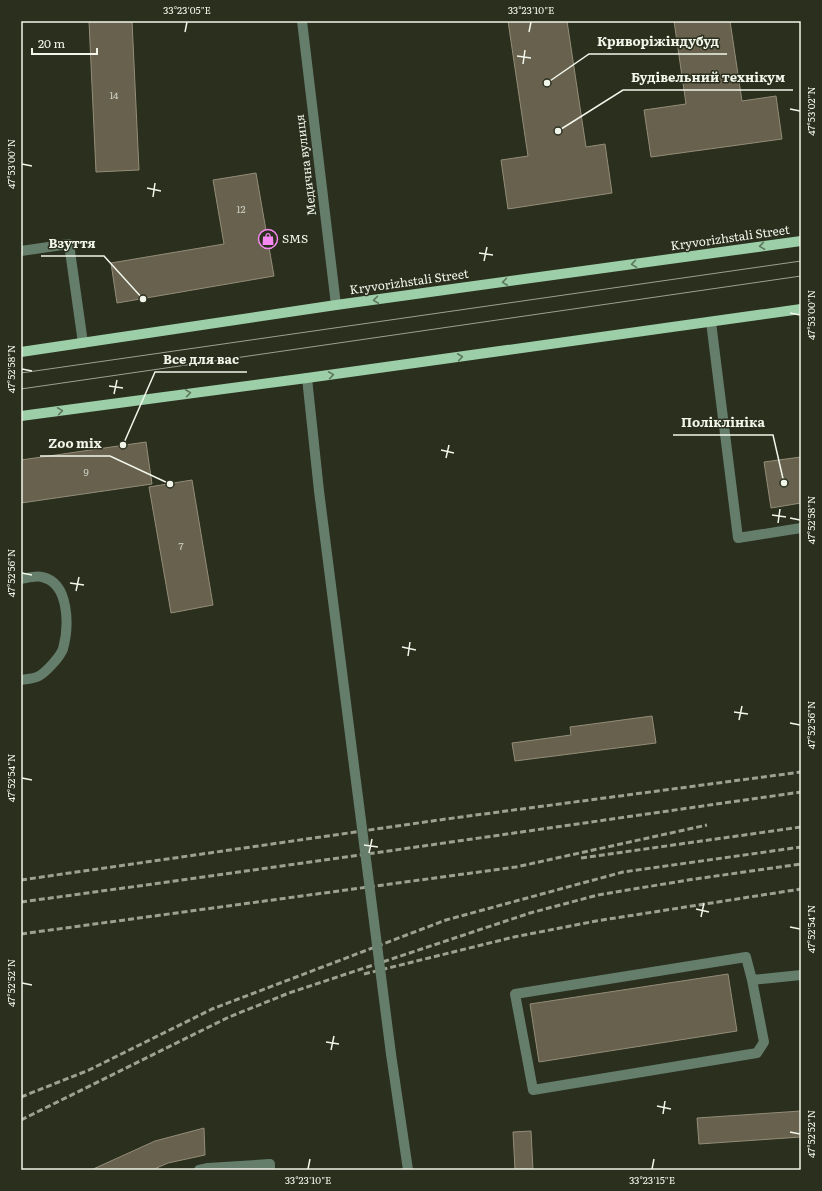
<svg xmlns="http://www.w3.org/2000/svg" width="822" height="1191" viewBox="0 0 822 1191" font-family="Literata,serif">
  <rect width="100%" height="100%" fill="#2a2f1e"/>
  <path fill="#67614e" stroke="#948d78" d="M89,21H132L139,170L96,172Z
    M508,21H567L586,147L605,144L612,193L508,209L501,160L528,156Z
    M674,21H730L742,101L776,96L782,139L651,157L644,110L686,104Z
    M256,173L274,276L117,303L111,263L224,244L213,180Z
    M146,442L152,484L21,503V460Z
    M801,457V503L771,508L764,462Z
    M192,480L213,605L171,613L149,487Z
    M652,716L656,743L515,761L512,743L571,735L570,727Z
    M728,974L737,1031L539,1062L530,1004Z
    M801,1111V1137L699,1144L697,1118Z
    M204,1128L205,1155L168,1163L152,1170H91L155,1141Z
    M531,1131L533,1170H515L513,1132Z"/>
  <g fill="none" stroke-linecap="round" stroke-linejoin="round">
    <path stroke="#657d6b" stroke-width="10" d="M302,21L336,305
      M21,251L69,244L83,343
      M711,322L738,538L801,528
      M307,378L319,491L353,758
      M21,579C27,578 36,575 42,577C70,583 69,627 63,649C60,657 46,672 39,676C34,679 26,679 21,680
      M746,957L752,980L764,1042L757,1053L533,1090L515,994Z
      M752,980L801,975
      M391,1054L408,1170
      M199,1170L208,1168L270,1164V1170"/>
    <path stroke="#9ccea8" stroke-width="10" d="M21,352L336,305L801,241
      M21,416L307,378L801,309"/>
    <path stroke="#9ca192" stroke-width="1" d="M21,373L801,261
      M21,389L801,276"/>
    <path stroke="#9ca192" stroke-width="3" stroke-dasharray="6 3" stroke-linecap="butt" d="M581,858L801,827
      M21,880L446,819L801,772
      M21,902C281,867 541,829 801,792
      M21,934L516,867L707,825
      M364,974L514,937L596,921L801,889
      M21,1097L89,1070L212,1009L446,920L623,872L801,847
      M21,1120L229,1017L289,993L530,913L598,895L688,880L801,864"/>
    <path stroke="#657d6b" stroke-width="10" d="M353,758L391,1054"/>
  </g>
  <defs><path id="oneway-chevron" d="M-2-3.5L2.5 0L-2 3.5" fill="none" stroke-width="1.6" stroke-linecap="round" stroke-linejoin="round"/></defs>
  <g stroke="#5d775c">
    <use href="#oneway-chevron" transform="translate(762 246) rotate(172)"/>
    <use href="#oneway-chevron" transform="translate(634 264) rotate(172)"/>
    <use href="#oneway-chevron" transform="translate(505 282) rotate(172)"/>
    <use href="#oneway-chevron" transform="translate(376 300) rotate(172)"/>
    <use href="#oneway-chevron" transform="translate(460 357) rotate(-8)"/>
    <use href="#oneway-chevron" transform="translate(331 375) rotate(-8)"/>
    <use href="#oneway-chevron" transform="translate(188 393) rotate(-8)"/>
    <use href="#oneway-chevron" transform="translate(60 411) rotate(-8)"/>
  </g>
  <path fill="none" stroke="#f2f6ea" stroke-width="1.5" d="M185,32L187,22M529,32L531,22M517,56L531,58M523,64L525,50M790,109L800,111M22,164L32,166M147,188L161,191M153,197L155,183M479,253L493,255M484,261L487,247M790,313L800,315M22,369L32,371M109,386L123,388M114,394L117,380M441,450L454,453M446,458L449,445M772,515L786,517M790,518L800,520M778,523L780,509M22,573L32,575M70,583L84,585M76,591L79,577M402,647L416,650M408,656L410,642M734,712L748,714M739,720L742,706M790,723L800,725M22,778L32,780M364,845L378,847M369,853L372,839M696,909L709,912M701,917L704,903M790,927L800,929M22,983L32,985M326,1042L339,1044M331,1050L334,1036M657,1106L671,1109M663,1114L665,1101M790,1132L800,1134M308,1169L310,1159M652,1169L654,1159"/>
  <defs>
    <g id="shop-ring" transform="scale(1)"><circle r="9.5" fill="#2a2f1e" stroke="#f589ef" stroke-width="1.5"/><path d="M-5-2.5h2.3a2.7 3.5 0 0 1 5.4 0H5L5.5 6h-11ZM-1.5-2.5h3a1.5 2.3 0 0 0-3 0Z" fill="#f589ef"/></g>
  </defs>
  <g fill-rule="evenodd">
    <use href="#shop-ring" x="268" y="239"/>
  </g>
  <g text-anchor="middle" stroke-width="3" stroke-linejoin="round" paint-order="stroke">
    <g font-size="10" fill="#cfd1c3">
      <text x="114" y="99">14</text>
      <text x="241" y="213">12</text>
      <text x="86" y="476">9</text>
      <text x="181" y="550">7</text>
    </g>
    <g font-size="12" fill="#f2f6ea" stroke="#2a2f1e">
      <text transform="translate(306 165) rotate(-97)" y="4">Медична вулиця</text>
      <text transform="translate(730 238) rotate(-8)" y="4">Kryvorizhstali Street</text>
      <text transform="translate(409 282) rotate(-8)" y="4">Kryvorizhstali Street</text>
    </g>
    <g font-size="12" fill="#f2f6ea" stroke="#2a2f1e" text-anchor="start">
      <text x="282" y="243">SMS</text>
    </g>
  </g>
  <path fill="none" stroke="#f2f6ea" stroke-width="1.5" d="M547 83L589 54H727M558 131L623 90H793M143 299L104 256H41M123 445L155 372H247M784 483L773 435H673M170 484L110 456H40"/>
  <g fill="#f2f6ea" stroke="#2a2f1e" stroke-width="1.5">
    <circle cx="547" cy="83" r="4"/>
    <circle cx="558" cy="131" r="4"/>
    <circle cx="143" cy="299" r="4"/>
    <circle cx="123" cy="445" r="4"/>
    <circle cx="784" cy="483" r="4"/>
    <circle cx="170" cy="484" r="4"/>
  </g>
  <g font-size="13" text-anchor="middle" font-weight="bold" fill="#f2f6ea" stroke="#2a2f1e" stroke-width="3" stroke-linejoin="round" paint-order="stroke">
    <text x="658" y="46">Криворіжіндубуд</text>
    <text x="708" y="82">Будівельний технікум</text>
    <text x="72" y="248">Взуття</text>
    <text x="201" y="364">Все для вас</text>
    <text x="723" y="427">Поліклініка</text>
    <text x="75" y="448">Zoo mix</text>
  </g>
  <rect width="822" height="1191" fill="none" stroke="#2a2f1e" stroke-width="44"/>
  <path d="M32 48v6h65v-6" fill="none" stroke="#f2f6ea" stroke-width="2"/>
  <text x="38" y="48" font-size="12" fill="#f2f6ea" stroke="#2a2f1e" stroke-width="3" paint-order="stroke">20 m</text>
  <rect x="22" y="22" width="778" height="1147" fill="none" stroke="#f2f6ea" stroke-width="1.5"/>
  <g font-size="10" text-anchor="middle" fill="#f2f6ea">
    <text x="187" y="14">33°23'05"E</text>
    <text x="531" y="14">33°23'10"E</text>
    <text transform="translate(811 111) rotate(-90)" y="4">47°53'02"N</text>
    <text transform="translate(11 164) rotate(-90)" y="4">47°53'00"N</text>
    <text transform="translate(811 315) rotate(-90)" y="4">47°53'00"N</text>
    <text transform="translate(11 369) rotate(-90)" y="4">47°52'58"N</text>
    <text transform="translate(811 520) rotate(-90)" y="4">47°52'58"N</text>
    <text transform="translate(11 573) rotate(-90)" y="4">47°52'56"N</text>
    <text transform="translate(811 725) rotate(-90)" y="4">47°52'56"N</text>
    <text transform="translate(11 778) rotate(-90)" y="4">47°52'54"N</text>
    <text transform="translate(811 929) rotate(-90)" y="4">47°52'54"N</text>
    <text transform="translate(11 983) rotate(-90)" y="4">47°52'52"N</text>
    <text transform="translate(811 1134) rotate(-90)" y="4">47°52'52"N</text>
    <text x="308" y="1184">33°23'10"E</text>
    <text x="652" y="1184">33°23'15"E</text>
  </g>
</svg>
